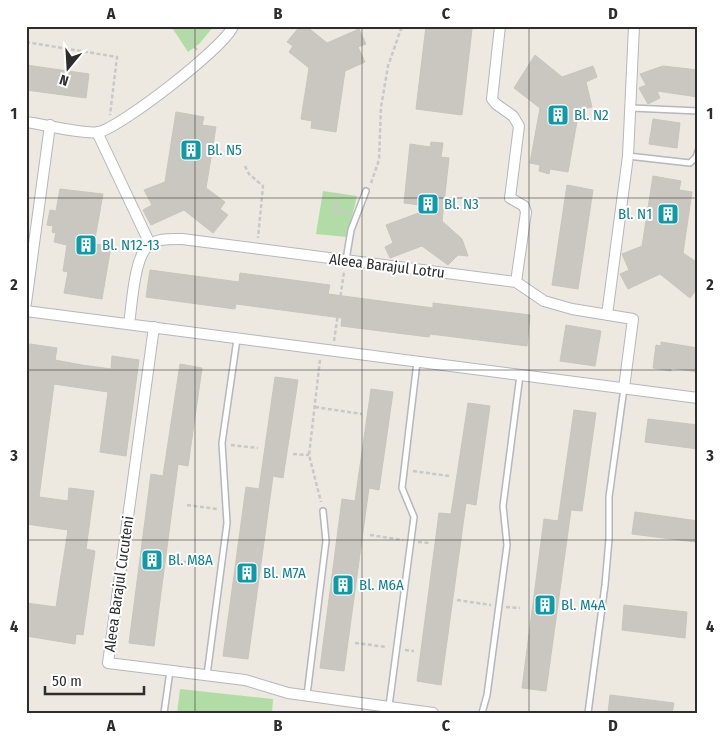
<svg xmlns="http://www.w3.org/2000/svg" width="724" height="739" viewBox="0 0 724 739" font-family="'Fira Sans Condensed',sans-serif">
  <rect width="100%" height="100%" fill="#ede9e1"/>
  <path fill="#b2dca5" d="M171,26H214L199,44L188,52Z
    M323,191L357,196L347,237L316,234Z
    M180,689L273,699L272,713H177Z"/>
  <path fill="#c9c7bf" stroke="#c8c5bb" d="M300,26H306L327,43L359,29L366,44L358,47L365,62L345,71L336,132L311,128L312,121L301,119L309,68L289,52L293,46L287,42Z
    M426,26L472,29L462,115L416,109Z
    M535,55L562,77L593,66L597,77L586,82L592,107L579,110L568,172L550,169L549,174L539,171L540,165L530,163L540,108L514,88Z
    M26,65L89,74L86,98L26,90Z
    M663,66L698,70V97L657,91L660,98L648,104L639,88L646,85L640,74Z
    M176,112L204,117L202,125L216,127L206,188L225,202L220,209L228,215L213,233L184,210L151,225L143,210L152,205L144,190L165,182Z
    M653,119L680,123L677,148L649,144Z
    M431,142L443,143L441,157L449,158L442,221L462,239L468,256L458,255L448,265L422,246L390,258L385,247L393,243L386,225L435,207L404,203L410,144L430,147Z
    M653,176L681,181L679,190L692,192L683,253L698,263V288L690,298L660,274L628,289L620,274L629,270L622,254L642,246Z
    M567,185L593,190L578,289L552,285Z
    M60,189L103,194L94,244L111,246L102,299L64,293L68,272L63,271L67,245L54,242L56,233L52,232L53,226L47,225L50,210L56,211Z
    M150,270L239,282L240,273L330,285L328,294L433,308V303L530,315L527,346L430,334L429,337L341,326L342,318L236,304L235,309L146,297Z
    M566,325L601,331L595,366L560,361Z
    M661,342L698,348V372L671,368V371L653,368L656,345L661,346Z
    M30,344L57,348L55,360L82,365L111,369L112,356L139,360L126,456L100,452L108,392L54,384L39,497L68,501L69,488L94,491L86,549L95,551L83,635L76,634L75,644L26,636V603L56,607L68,530L26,524V371Z
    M180,364L202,368L188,466L178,464L154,646L129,643L151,474L163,476Z
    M275,377L298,380L283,478L273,476L248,659L223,656L246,487L259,489Z
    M371,389L393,392L379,490L369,488L344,671L320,668L342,499L355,501Z
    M468,403L490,406L476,505L466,503L441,685L417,681L439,513L451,514Z
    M574,410L596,413L582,511L571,510L546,691L522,688L544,519L558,521Z
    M648,419L698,425V449L645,442Z
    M635,512L698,521L695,542L632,534Z
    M624,605L687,612L685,638L622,630Z
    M610,695L674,703L672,713H608Z"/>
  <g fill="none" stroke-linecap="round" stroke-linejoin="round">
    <g stroke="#b5b6bf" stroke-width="8">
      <path id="lane" d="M632,108L698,111
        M628,156L690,163L696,157L698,151
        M346,260L351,230L366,191
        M207,675L227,523L222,443L237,339
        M307,695L326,541L323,511
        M389,706L414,517L402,488L417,362
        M164,713L170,671
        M482,713L487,695L507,545L503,506L520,375
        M588,713L605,585L609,539V497L624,388"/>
    </g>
    <g stroke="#b5b6bf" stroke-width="12">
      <path id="street" d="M500,26L492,99L496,104L513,116L519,126L510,198L524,206L526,212L516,282
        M26,122C43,124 84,135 99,132C121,127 225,47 233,26
        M97,132L150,244
        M26,303L50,125
        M26,311L698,398
        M607,315L628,156L634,26
        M129,324C132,305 134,258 148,246C157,238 171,239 182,239L516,282L544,301L572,309L633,319L624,388
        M154,327L108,663L245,680L288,693L433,713"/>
    </g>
    <path stroke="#c8c8c8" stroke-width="2.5" stroke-dasharray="4 2.5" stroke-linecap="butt" d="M26,42L117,57L110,115
      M197,50L190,41L203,26
      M245,166L249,174L263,186L258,238
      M371,183L379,160L381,107L388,66L402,26
      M336,206L338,193
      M340,212L337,206L332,208V213L334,215L340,212L350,213
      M334,341L344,272
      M320,360L309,455L321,502
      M315,407L362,414
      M231,445L258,448
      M293,454L309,455
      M413,471L449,476
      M187,505L217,509
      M370,535L403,540
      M418,542L430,543
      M171,560L213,566
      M457,600L491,605
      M506,607L520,608
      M355,643L387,647
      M405,650L414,651"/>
    <use href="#lane" stroke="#fff" stroke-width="5"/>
    <use href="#street" stroke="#fff" stroke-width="10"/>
  </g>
  <path fill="none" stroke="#2d2d2d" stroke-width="1" stroke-opacity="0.55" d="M195,26V713M362,26V713M529,26V713M26,198H698M26,370H698M26,540H698"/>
  <defs>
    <g id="building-square" transform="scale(1.125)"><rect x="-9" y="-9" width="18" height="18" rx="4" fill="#0f9aa8" stroke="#fff"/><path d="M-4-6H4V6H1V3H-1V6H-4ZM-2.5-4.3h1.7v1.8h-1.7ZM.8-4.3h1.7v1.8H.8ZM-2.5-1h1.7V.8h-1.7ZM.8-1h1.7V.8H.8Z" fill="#fff"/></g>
  </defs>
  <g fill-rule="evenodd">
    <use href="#building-square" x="558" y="115"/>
    <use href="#building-square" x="191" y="150"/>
    <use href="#building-square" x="428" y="204"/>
    <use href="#building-square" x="668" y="214"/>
    <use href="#building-square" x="86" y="245"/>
    <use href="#building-square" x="152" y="560"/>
    <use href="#building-square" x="247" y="573"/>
    <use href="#building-square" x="343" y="585"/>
    <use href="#building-square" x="545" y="605"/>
  </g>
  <g text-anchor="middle" stroke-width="4" stroke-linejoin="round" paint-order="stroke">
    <g font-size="15" fill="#0d838f" stroke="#fff" text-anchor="start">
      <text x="574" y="120">Bl. N2</text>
      <text x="207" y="155">Bl. N5</text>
      <text x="444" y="209">Bl. N3</text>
      <text x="652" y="219" text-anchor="end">Bl. N1</text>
      <text x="102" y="250">Bl. N12-13</text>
      <text x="168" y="565">Bl. M8A</text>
      <text x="263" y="578">Bl. M7A</text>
      <text x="359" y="590">Bl. M6A</text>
      <text x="561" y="610">Bl. M4A</text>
    </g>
    <g font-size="15" fill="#2d2d2d" stroke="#fff">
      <text transform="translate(387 266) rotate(7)" y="5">Aleea Barajul Lotru</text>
      <text transform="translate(119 584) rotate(-82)" y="5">Aleea Barajul Cucuteni</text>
    </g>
  </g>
  <rect width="724" height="739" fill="none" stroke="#ffffff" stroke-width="55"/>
  <g transform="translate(68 68) rotate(198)" stroke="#ffffff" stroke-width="4" paint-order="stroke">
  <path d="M0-4L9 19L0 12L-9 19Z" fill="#2d2d2d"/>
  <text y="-8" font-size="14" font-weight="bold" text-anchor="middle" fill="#2d2d2d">N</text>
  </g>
  <path d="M45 686v8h99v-8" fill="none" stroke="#2d2d2d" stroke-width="2.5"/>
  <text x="52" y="686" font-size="15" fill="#2d2d2d" stroke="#ffffff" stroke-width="4" paint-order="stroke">50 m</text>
  <rect x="28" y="28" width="668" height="684" fill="none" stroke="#2d2d2d" stroke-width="2"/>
  <g font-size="16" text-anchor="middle" font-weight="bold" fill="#2d2d2d">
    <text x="111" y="19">A</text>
    <text x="278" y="19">B</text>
    <text x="446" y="19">C</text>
    <text x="613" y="19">D</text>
    <text x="14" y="119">1</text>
    <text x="710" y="119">1</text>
    <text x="14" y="290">2</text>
    <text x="710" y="290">2</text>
    <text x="14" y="461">3</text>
    <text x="710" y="461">3</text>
    <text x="14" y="632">4</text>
    <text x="710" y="632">4</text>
    <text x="111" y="731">A</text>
    <text x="278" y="731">B</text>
    <text x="446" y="731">C</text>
    <text x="613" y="731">D</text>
  </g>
</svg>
